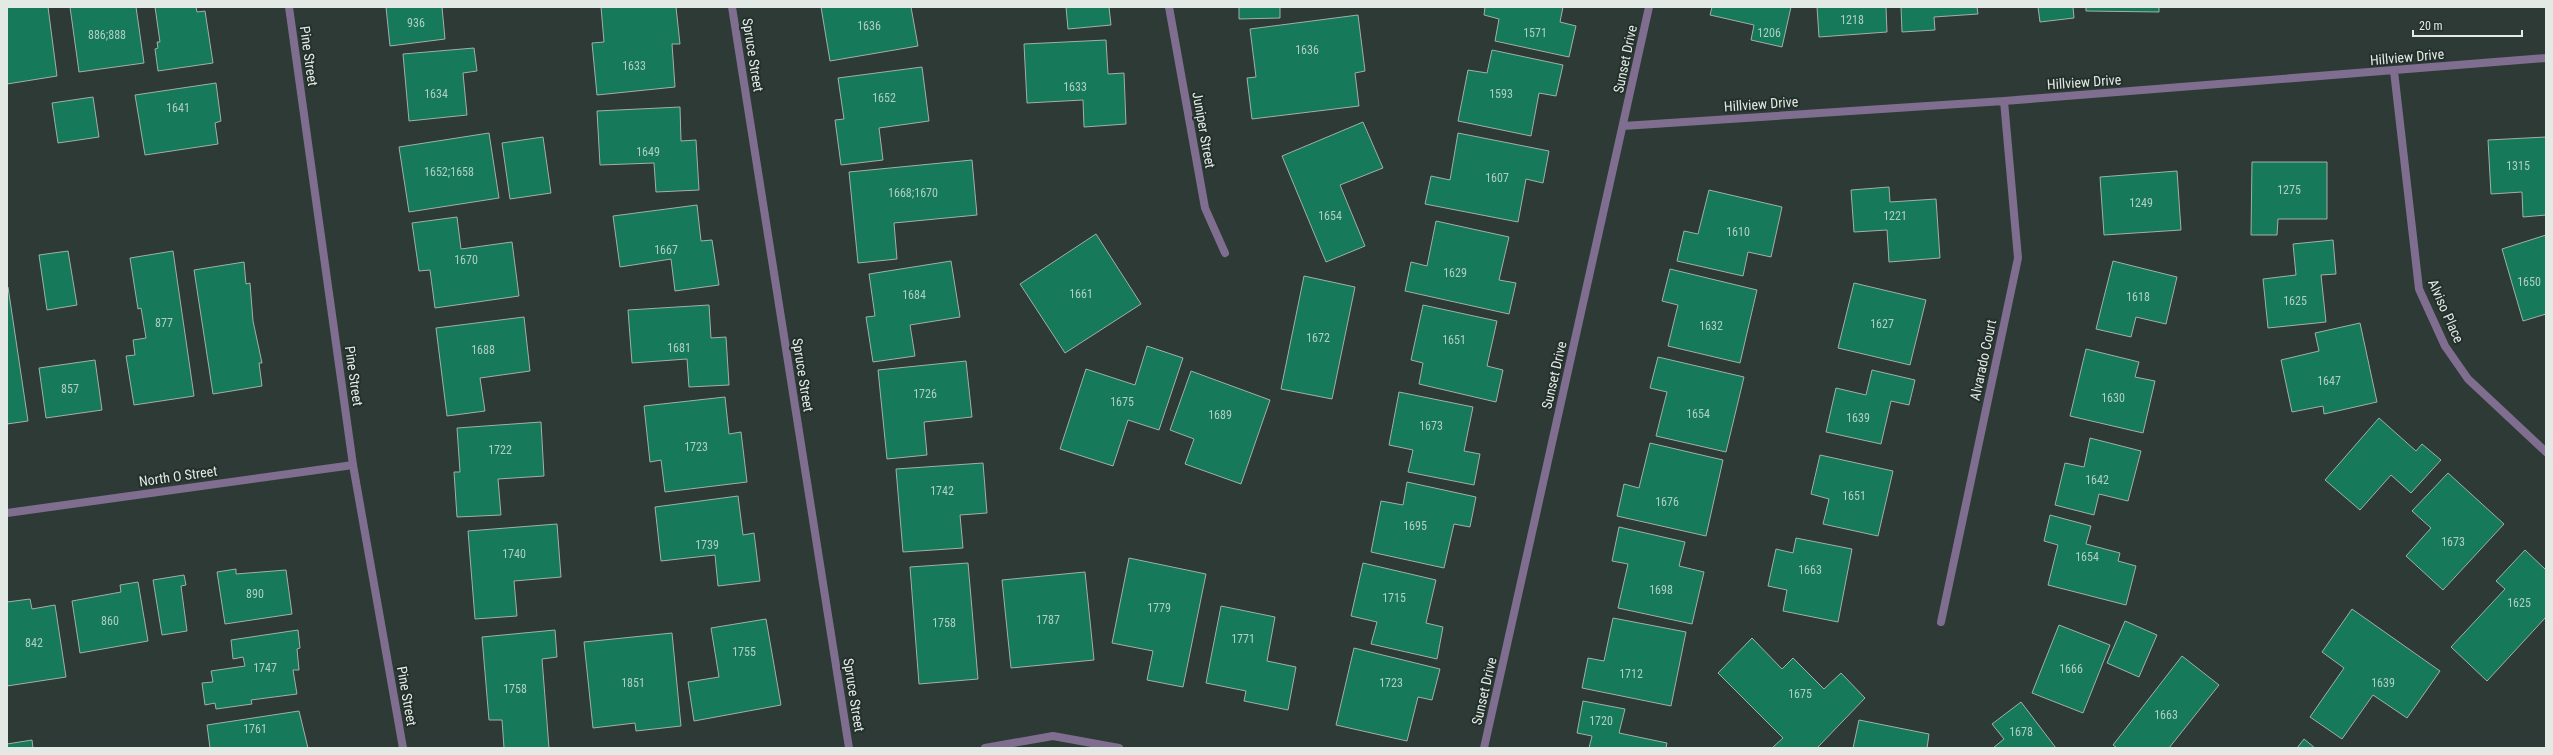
<svg xmlns="http://www.w3.org/2000/svg" width="2553" height="755" viewBox="0 0 2553 755" font-family="'Roboto Condensed',sans-serif">
  <rect width="100%" height="100%" fill="#2e3a35"/>
  <path fill="#15795a" stroke="#a2b0a9" d="M7,7H48L57,76L7,84Z
    M70,7H136L144,63L79,72Z
    M155,7H196L197,12L205,11L213,63L158,71L155,49L158,48L157,42H160Z
    M386,7H442L445,39L390,46Z
    M601,7H676L680,44H672L675,87L597,95L592,43L604,42Z
    M821,7H911L918,46L830,61Z
    M1066,7H1109L1111,25L1068,29Z
    M1239,7H1280V18L1239,19Z
    M1485,7H1563L1560,22L1576,26L1569,57L1495,41L1499,19L1484,15Z
    M1712,7H1791L1782,47L1751,40L1754,25L1710,15Z
    M1817,7H1886L1887,32L1819,37Z
    M1901,7H1977L1978,14L1934,17L1935,30L1902,32Z
    M2038,7H2073L2074,18L2040,22Z
    M2086,7H2159V12L2086,11Z
    M1358,15L1365,71L1355,73L1359,106L1252,119L1247,78L1256,77L1250,29Z
    M1106,40L1108,74L1124,73L1126,124L1084,127L1083,100L1027,103L1024,44Z
    M474,48L477,71L463,73L467,115L409,121L403,54Z
    M1492,50L1563,65L1556,96L1539,93L1531,136L1458,121L1468,70L1487,73Z
    M922,67L929,121L879,128L883,160L841,165L835,120L844,119L838,78Z
    M216,83L221,121L215,123L218,144L145,155L135,95Z
    M93,97L99,137L58,143L52,103Z
    M680,107L681,141L696,140L699,190L656,192L654,163L600,165L597,111Z
    M1363,122L1383,168L1340,185L1365,246L1326,262L1282,156Z
    M489,133L499,198L409,212L399,147Z
    M1458,133L1549,151L1543,183L1526,179L1518,222L1425,204L1431,176L1450,180Z
    M543,137L551,193L510,199L502,143Z
    M2546,137V215L2523,217L2522,192L2491,194L2488,140Z
    M972,160L977,215L894,223L897,259L858,263L849,172Z
    M2252,162H2327V219H2278L2277,235H2251Z
    M2177,171L2181,230L2104,235L2100,177Z
    M1889,187L1890,202L1936,199L1940,258L1889,262L1887,230L1854,232L1851,190Z
    M1709,190L1782,207L1771,257L1748,252L1743,276L1677,261L1684,231L1698,234Z
    M697,205L701,241L712,240L719,285L675,291L671,259L620,267L613,216Z
    M457,217L461,249L512,242L519,296L435,308L430,270L419,271L412,223Z
    M1436,221L1509,237L1499,280L1516,283L1509,314L1405,291L1411,262L1427,266Z
    M1096,234L1141,304L1065,353L1020,284Z
    M2546,235V314L2523,321L2502,249Z
    M2333,240L2336,274L2321,275L2326,322L2268,328L2263,279L2296,275L2293,244Z
    M68,251L77,305L47,310L39,255Z
    M173,251L194,396L134,405L126,356L135,355L133,340L146,338L141,308L138,309L130,258Z
    M951,261L960,317L910,325L915,356L873,362L866,317L875,316L869,274Z
    M2113,261L2177,277L2166,324L2136,317L2131,337L2096,329Z
    M244,262L246,284L250,283L253,321L262,363H259L262,386L213,394L194,270Z
    M1670,269L1757,290L1740,363L1668,346L1678,305L1662,301Z
    M1304,276L1355,287L1332,399L1281,389Z
    M1854,283L1926,300L1910,365L1838,348Z
    M8,287L28,421L7,424V288Z
    M709,305L711,338L726,337L729,385L689,387L687,359L632,363L628,310Z
    M1423,305L1497,321L1487,366L1503,370L1496,402L1419,384L1423,363L1411,360Z
    M524,317L530,371L480,378L485,411L447,416L436,328Z
    M2360,323L2377,402L2324,414L2323,406L2292,412L2281,360L2319,351L2315,333Z
    M1147,346L1183,358L1159,430L1128,420L1113,466L1060,449L1086,369L1135,385Z
    M2086,349L2139,362L2135,377L2155,381L2143,433L2070,416Z
    M1658,357L1744,377L1726,452L1656,436L1667,392L1650,388Z
    M95,360L102,410L46,418L39,368Z
    M966,361L972,417L924,422L927,455L887,459L878,370Z
    M1872,370L1915,380L1909,405L1891,401L1881,444L1826,432L1836,388L1866,395Z
    M1191,371L1270,400L1241,484L1185,464L1194,439L1170,430Z
    M1399,392L1473,407L1464,451L1480,454L1474,485L1408,472L1413,450L1389,445Z
    M725,397L729,434L741,432L747,482L665,492L661,460L650,462L644,406Z
    M2379,418L2416,451L2422,444L2441,460L2411,493L2391,475L2360,510L2325,480Z
    M541,422L544,476L498,479L501,515L457,517L454,472H460L457,428Z
    M2090,438L2141,451L2128,501L2099,494L2094,515L2055,505L2065,463L2084,467Z
    M1650,443L1723,460L1706,536L1617,516L1624,484L1639,488Z
    M1820,455L1893,471L1878,536L1823,524L1829,499L1811,494Z
    M983,463L987,513L960,515L963,548L903,552L896,469Z
    M2448,473L2504,524L2443,590L2406,556L2431,528L2412,511Z
    M1407,482L1476,497L1470,527L1454,524L1444,568L1371,552L1381,501L1403,505Z
    M738,496L743,535L754,533L760,581L718,586L715,555L661,561L655,507Z
    M2050,515L2091,526L2086,544L2120,553L2118,561L2136,566L2126,605L2048,585L2058,545L2044,541Z
    M557,524L561,577L514,581L517,616L475,619L468,531Z
    M1619,527L1685,542L1679,566L1704,572L1692,624L1618,608L1628,564L1612,561Z
    M1796,538L1852,549L1838,622L1783,611L1787,590L1768,586L1776,549L1793,553Z
    M2525,550L2546,570V617L2487,681L2451,647L2505,589L2496,581Z
    M1129,558L1206,574L1183,687L1147,680L1153,651L1112,643Z
    M968,563L978,679L919,684L910,567Z
    M1363,563L1436,580L1426,623L1443,627L1437,659L1371,644L1377,622L1351,616Z
    M236,569V574L286,570L292,614L225,624L217,572Z
    M1085,572L1094,660L1011,668L1002,580Z
    M184,575L186,585L181,586L187,631L162,635L153,580Z
    M138,582L148,641L80,653L72,601L121,592L120,585Z
    M30,599L32,609L55,605L66,677L7,686V602Z
    M1221,606L1275,617L1267,661L1296,667L1288,710L1244,701L1246,691L1206,683Z
    M2352,609L2440,671L2407,718L2373,695L2342,739L2310,717L2344,668L2322,652Z
    M1613,618L1686,632L1671,706L1582,688L1588,658L1604,661Z
    M766,619L781,705L694,721L688,682L719,677L711,628Z
    M2125,621L2157,635L2139,677L2107,663Z
    M2059,625L2110,645L2083,713L2032,693Z
    M298,630L300,648L297,649L299,670H293L297,694L251,700L252,704L216,709L215,703L205,705L202,683L213,682L211,671L245,666L243,657L233,659L231,640Z
    M555,630L557,657L542,659L549,748H504L502,720H489L482,637Z
    M672,633L681,726L636,731L635,723L593,728L584,642Z
    M1752,638L1782,669L1793,658L1824,689L1841,673L1865,698L1817,748H1772L1783,738L1718,673Z
    M1354,648L1440,669L1432,700L1418,697L1407,741L1336,725Z
    M2182,656L2219,685L2169,748H2117L2113,745Z
    M1583,701L1625,709L1619,733L1667,743L1666,748H1589L1592,736L1577,733Z
    M2021,702L2056,748H1993L2004,739L1992,724Z
    M299,711L308,748H210L207,725Z
    M1859,720L1929,734L1927,748H1853Z
    M2304,739L2315,748H2297Z
    M32,740L33,748H7V744Z"/>
  <g fill="none" stroke-linecap="round" stroke-linejoin="round">
    <path stroke="#7f6e90" stroke-width="8" d="M732,7L849,748
      M1169,7L1205,208L1225,253
      M2394,71L2419,289L2445,346L2468,379L2546,452
      M1623,126L2004,101L2546,58
      M7,513L353,465
      M1941,622L2018,258L2004,101
      M985,748L1053,736L1119,748
      M1484,748L1649,7"/>
    <path stroke="#7f6e90" stroke-width="8" d="M289,7L353,465L403,748"/>
  </g>
  <g text-anchor="middle" stroke-width="4" stroke-linejoin="round" paint-order="stroke">
    <g font-size="12" fill="#b0cec3">
      <text x="1852" y="24">1218</text>
      <text x="416" y="27">936</text>
      <text x="869" y="30">1636</text>
      <text x="1535" y="37">1571</text>
      <text x="1769" y="37">1206</text>
      <text x="107" y="39">886;888</text>
      <text x="1307" y="54">1636</text>
      <text x="634" y="70">1633</text>
      <text x="1075" y="91">1633</text>
      <text x="436" y="98">1634</text>
      <text x="1501" y="98">1593</text>
      <text x="884" y="102">1652</text>
      <text x="178" y="112">1641</text>
      <text x="648" y="156">1649</text>
      <text x="2518" y="170">1315</text>
      <text x="449" y="176">1652;1658</text>
      <text x="1497" y="182">1607</text>
      <text x="2289" y="194">1275</text>
      <text x="913" y="197">1668;1670</text>
      <text x="2141" y="207">1249</text>
      <text x="1330" y="220">1654</text>
      <text x="1895" y="220">1221</text>
      <text x="1738" y="236">1610</text>
      <text x="666" y="254">1667</text>
      <text x="466" y="264">1670</text>
      <text x="1455" y="277">1629</text>
      <text x="2529" y="286">1650</text>
      <text x="1081" y="298">1661</text>
      <text x="914" y="299">1684</text>
      <text x="2138" y="301">1618</text>
      <text x="2295" y="305">1625</text>
      <text x="164" y="327">877</text>
      <text x="1882" y="328">1627</text>
      <text x="1711" y="330">1632</text>
      <text x="1318" y="342">1672</text>
      <text x="1454" y="344">1651</text>
      <text x="679" y="352">1681</text>
      <text x="483" y="354">1688</text>
      <text x="2329" y="385">1647</text>
      <text x="70" y="393">857</text>
      <text x="925" y="398">1726</text>
      <text x="2113" y="402">1630</text>
      <text x="1122" y="406">1675</text>
      <text x="1698" y="418">1654</text>
      <text x="1220" y="419">1689</text>
      <text x="1858" y="422">1639</text>
      <text x="1431" y="430">1673</text>
      <text x="696" y="451">1723</text>
      <text x="500" y="454">1722</text>
      <text x="2097" y="484">1642</text>
      <text x="942" y="495">1742</text>
      <text x="1854" y="500">1651</text>
      <text x="1667" y="506">1676</text>
      <text x="1415" y="530">1695</text>
      <text x="2453" y="546">1673</text>
      <text x="707" y="549">1739</text>
      <text x="514" y="558">1740</text>
      <text x="2087" y="561">1654</text>
      <text x="1810" y="574">1663</text>
      <text x="1661" y="594">1698</text>
      <text x="255" y="598">890</text>
      <text x="1394" y="602">1715</text>
      <text x="2519" y="607">1625</text>
      <text x="1159" y="612">1779</text>
      <text x="1048" y="624">1787</text>
      <text x="110" y="625">860</text>
      <text x="944" y="627">1758</text>
      <text x="1243" y="643">1771</text>
      <text x="34" y="647">842</text>
      <text x="744" y="656">1755</text>
      <text x="265" y="672">1747</text>
      <text x="2071" y="673">1666</text>
      <text x="1631" y="678">1712</text>
      <text x="633" y="687">1851</text>
      <text x="1391" y="687">1723</text>
      <text x="2383" y="687">1639</text>
      <text x="515" y="693">1758</text>
      <text x="1800" y="698">1675</text>
      <text x="2166" y="719">1663</text>
      <text x="1601" y="725">1720</text>
      <text x="255" y="733">1761</text>
      <text x="2021" y="736">1678</text>
    </g>
    <g font-size="14" fill="#e3eae6" stroke="#24302b">
      <text transform="translate(753 55) rotate(81)" y="5">Spruce Street</text>
      <text transform="translate(309 56) rotate(82)" y="5">Pine Street</text>
      <text transform="translate(2407 57) rotate(-5)" y="5">Hillview Drive</text>
      <text transform="translate(1625 59) rotate(-78)" y="5">Sunset Drive</text>
      <text transform="translate(2084 82) rotate(-4)" y="5">Hillview Drive</text>
      <text transform="translate(1761 104) rotate(-4)" y="5">Hillview Drive</text>
      <text transform="translate(1204 130) rotate(80)" y="5">Juniper Street</text>
      <text transform="translate(2446 311) rotate(66)" y="5">Alviso Place</text>
      <text transform="translate(1983 360) rotate(-78)" y="5">Alvarado Court</text>
      <text transform="translate(803 375) rotate(81)" y="5">Spruce Street</text>
      <text transform="translate(1554 375) rotate(-77)" y="5">Sunset Drive</text>
      <text transform="translate(354 376) rotate(82)" y="5">Pine Street</text>
      <text transform="translate(178 476) rotate(-8)" y="5">North O Street</text>
      <text transform="translate(1484 691) rotate(-77)" y="5">Sunset Drive</text>
      <text transform="translate(854 695) rotate(81)" y="5">Spruce Street</text>
      <text transform="translate(407 696) rotate(80)" y="5">Pine Street</text>
    </g>
  </g>
  <rect width="2553" height="755" fill="none" stroke="#e3eae6" stroke-width="16"/>
  <path d="M2413 30v6h109v-6" fill="none" stroke="#e3eae6" stroke-width="2"/>
  <text x="2419" y="30" font-size="12" fill="#e3eae6" stroke="#24302b" stroke-width="3" paint-order="stroke">20 m</text>
</svg>
